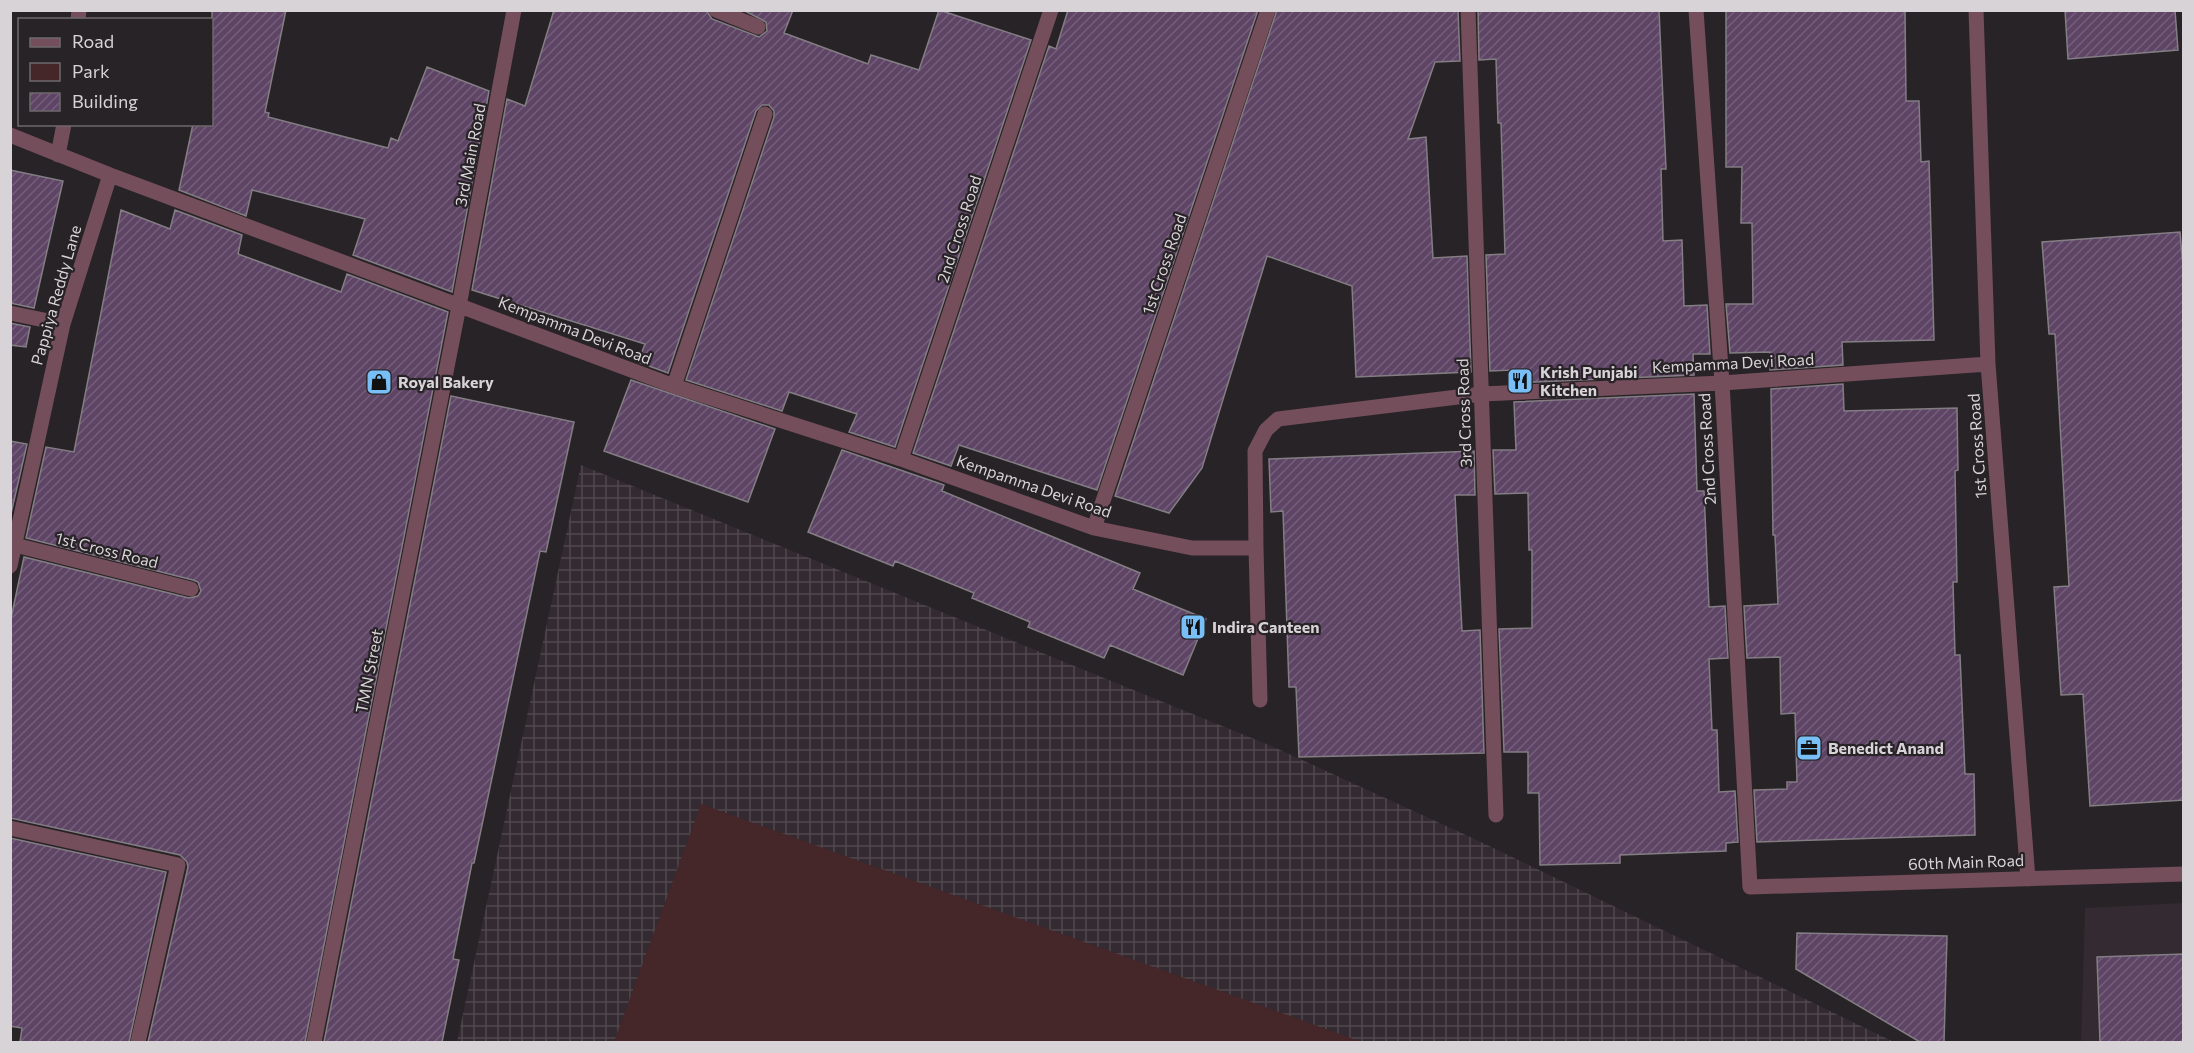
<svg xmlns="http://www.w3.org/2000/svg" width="2194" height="1053" viewBox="0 0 2194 1053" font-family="Commissioner,sans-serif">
  <defs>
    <pattern id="industrial-grid" width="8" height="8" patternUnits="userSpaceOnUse" patternTransform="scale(1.5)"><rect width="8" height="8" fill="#342a31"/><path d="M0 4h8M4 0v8" fill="none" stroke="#51484e"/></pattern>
    <pattern id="building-hatch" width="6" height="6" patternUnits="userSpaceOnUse" patternTransform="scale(1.5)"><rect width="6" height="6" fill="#5e4465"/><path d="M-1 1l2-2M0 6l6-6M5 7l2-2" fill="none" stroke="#745e7a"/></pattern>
  </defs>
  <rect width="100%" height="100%" fill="#282326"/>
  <path fill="#342a31" d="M2183,903V1042H2081L2085,908Z"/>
  <path fill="url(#industrial-grid)" d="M581,465L1276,748L1479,841L1894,1042H457Z"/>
  <path fill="#452629" d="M701,804L1362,1042H614Z"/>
  <path fill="url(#building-hatch)" stroke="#837e84" stroke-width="1.5" d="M212,10H286L265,112L269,113L268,117L388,148L391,138L398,141L427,67L489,91L452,292L353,255L365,219L252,190L246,216L179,190L193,124H212Z
    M554,10H706L712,19L759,37L767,31L766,22L743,10H793L784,33L868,64L871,55L919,70L939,10L1031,40L895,447L849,432L857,414L789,392L782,411L686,380L774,117V111L769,105H762L756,111L668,373L638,362L645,344L472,290L507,99L525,106Z
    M1068,10H1258L1097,490L959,445L951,466L913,453L1049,46L1056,49Z
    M1277,10H1458L1460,61L1435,62L1408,139L1426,137L1433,258L1467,256L1471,372L1356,377L1352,286L1267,256L1202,468L1169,513L1115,496Z
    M1478,10H1659L1666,169H1661L1663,241L1682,240L1684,306L1707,305L1710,354H1693L1694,375L1514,383L1513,370L1490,371L1486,255L1505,254L1501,123H1498L1496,59L1479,60Z
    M1726,10H1905L1906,101H1919L1921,162L1929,161L1934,340L1842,342L1843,365L1770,370V352L1730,353L1726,304H1753L1752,223H1741L1742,167H1726Z
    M2065,10H2175L2178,50L2068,59Z
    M10,170L63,181L34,308L10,303Z
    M121,210L170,229L175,210L242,235L238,254L341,292L347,274L448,312L305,1042H148L188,867L187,862L180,855L10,818V623L24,557L189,598L198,596L201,591L198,582L193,580L26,538L46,447L74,452Z
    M2180,232L2184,278V800L2090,806L2083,694L2061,695L2054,587L2069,586L2055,334H2049L2042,242Z
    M10,323L30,327L26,347L10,345Z
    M631,380L775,429L748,502L604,451Z
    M1843,384L1844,411L1957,408L1958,470L1955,471L1957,582H1953L1955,655H1960L1965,774H1974L1975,835L1757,842L1754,790L1787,789V782H1797L1795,713L1781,714L1780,657L1747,658L1744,606L1778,604L1775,535H1773L1771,389Z
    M1694,394L1697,491H1704L1709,607L1725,606L1728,658L1709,659L1712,730H1717L1719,792L1735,791L1738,842L1726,843V851L1620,855V863L1540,865L1539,793H1528V752H1504L1499,629L1532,628V550H1529L1528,493L1495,494L1493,450H1516L1514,402Z
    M451,396L574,422L546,552L540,551L474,863H472L453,959L459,960L442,1042H324Z
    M10,441L27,444L10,518Z
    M842,450L944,485L942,491L1140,573L1133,589L1206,619L1183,675L1110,645L1104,658L1028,627L1030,622L972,598L974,593L895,561L893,566L808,532Z
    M1474,451L1475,495H1455L1462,631L1480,630L1484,753L1299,757L1296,687H1289L1283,511L1271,512L1269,459Z
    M10,838L166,872L129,1042H20L22,1028L10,1026Z
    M1797,933L1947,936L1944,1042H1920L1796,969Z
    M2184,954V1042H2100L2097,957Z"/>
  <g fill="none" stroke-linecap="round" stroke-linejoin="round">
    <path stroke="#744e5b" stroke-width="15" d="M716,10L758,27
      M1468,10L1496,815
      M1696,10L1722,383L1750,887L2184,874
      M1976,10L1988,364L2028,879
      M78,20L79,10
      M10,135L110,175L674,386L901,459L1094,528L1192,548H1256L1255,451L1266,430L1278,419L1482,394L1722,383L1988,364
      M58,155L64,124
      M10,313L63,324
      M674,386L765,114
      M901,459L1051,10
      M1094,528L1268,10
      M15,545L191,589
      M1256,548L1260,700
      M10,566L63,324L110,175
      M10,828L178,865L138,1042
      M314,1042L459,306L514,10"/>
  </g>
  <defs>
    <g id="restaurant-square" transform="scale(1.35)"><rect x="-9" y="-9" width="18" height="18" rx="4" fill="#78bff7" stroke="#282326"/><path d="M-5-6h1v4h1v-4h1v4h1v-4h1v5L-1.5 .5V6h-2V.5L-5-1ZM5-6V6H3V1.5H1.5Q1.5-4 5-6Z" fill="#111"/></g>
    <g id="shop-square" transform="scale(1.35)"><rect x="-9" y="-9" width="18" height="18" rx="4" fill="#78bff7" stroke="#282326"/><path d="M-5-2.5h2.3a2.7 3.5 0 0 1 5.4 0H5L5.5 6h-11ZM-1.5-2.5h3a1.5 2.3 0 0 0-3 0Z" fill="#111"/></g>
    <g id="office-square" transform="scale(1.35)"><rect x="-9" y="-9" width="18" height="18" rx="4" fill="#78bff7" stroke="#282326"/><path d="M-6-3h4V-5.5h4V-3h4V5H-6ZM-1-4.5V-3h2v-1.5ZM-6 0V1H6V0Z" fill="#111"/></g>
  </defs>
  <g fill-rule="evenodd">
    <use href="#restaurant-square" x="1520" y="381"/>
    <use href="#shop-square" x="379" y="382"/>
    <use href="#restaurant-square" x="1193" y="627"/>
    <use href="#office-square" x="1809" y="748"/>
  </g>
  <g text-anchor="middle" stroke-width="4.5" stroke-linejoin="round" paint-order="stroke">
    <g font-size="16" fill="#d7d3d6" stroke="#282326">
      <text transform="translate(470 155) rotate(-79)" y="6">3rd Main Road</text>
      <text transform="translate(959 229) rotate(-72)" y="6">2nd Cross Road</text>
      <text transform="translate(1164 264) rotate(-71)" y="6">1st Cross Road</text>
      <text transform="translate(56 295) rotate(-74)" y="6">Pappiya Reddy Lane</text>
      <text transform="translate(575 330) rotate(21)" y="6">Kempamma Devi Road</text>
      <text transform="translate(1733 363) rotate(-3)" y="6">Kempamma Devi Road</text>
      <text transform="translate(1464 413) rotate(-92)" y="6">3rd Cross Road</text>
      <text transform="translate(1977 446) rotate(-94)" y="6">1st Cross Road</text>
      <text transform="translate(1707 449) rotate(-93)" y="6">2nd Cross Road</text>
      <text transform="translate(1034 486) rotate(19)" y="6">Kempamma Devi Road</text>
      <text transform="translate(107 550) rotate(14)" y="6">1st Cross Road</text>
      <text transform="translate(369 671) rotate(-79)" y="6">TMN Street</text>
      <text transform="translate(1966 862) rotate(-2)" y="6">60th Main Road</text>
    </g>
    <g font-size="16" font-weight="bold" fill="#d7d3d6" stroke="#282326" text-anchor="start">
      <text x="1540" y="378">Krish Punjabi<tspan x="1540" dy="18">Kitchen</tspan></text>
      <text x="398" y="388">Royal Bakery</text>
      <text x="1212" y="633">Indira Canteen</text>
      <text x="1828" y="754">Benedict Anand</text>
    </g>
  </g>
  <rect width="2194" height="1053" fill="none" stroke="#d7d3d6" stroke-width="24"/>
  <rect x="18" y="18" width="195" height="108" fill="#282326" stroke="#6e696c" stroke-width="1.5"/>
  <rect x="30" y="38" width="30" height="9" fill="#744e5b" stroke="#6e696c" stroke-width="1.5"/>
  <text x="72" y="48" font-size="18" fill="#d7d3d6">Road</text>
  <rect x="30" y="63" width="30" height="18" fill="#452629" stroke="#6e696c" stroke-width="1.5"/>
  <text x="72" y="78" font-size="18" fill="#d7d3d6">Park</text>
  <rect x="30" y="93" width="30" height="18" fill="url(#building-hatch)" stroke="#6e696c" stroke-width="1.5"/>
  <text x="72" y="108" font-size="18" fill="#d7d3d6">Building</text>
</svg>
